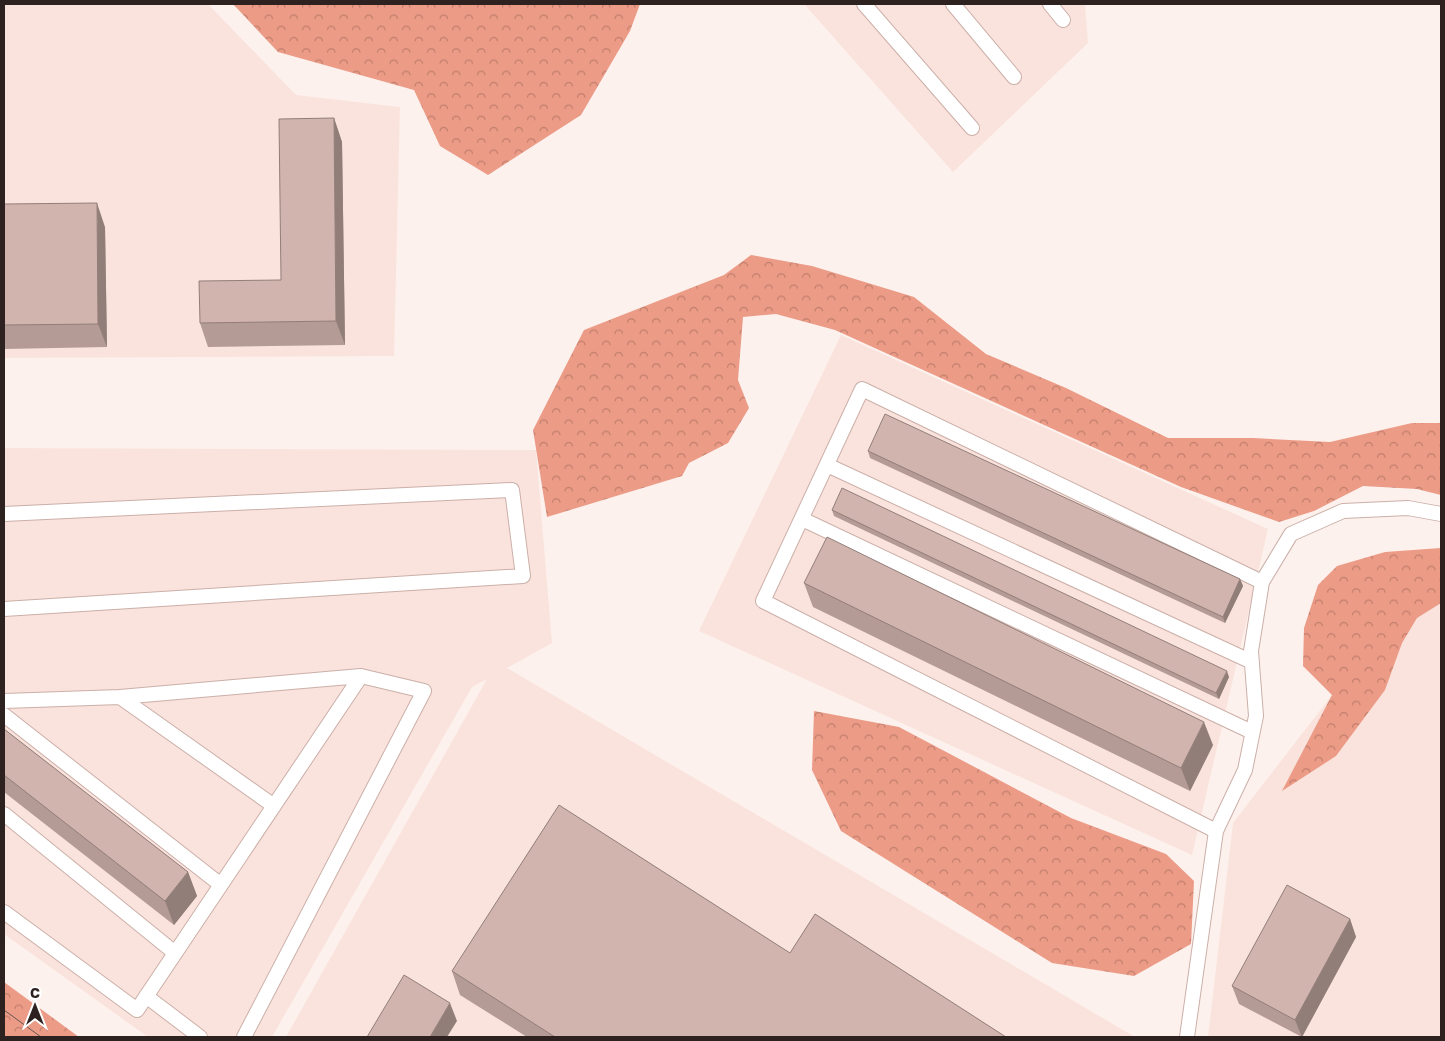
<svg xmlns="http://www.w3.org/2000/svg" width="1445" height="1041" viewBox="0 0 1445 1041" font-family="'Golos Text',sans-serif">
  <defs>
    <pattern id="forest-crowns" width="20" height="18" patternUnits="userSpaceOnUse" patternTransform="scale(1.25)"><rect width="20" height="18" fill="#ec9b86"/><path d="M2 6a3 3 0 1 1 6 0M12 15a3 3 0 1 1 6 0" fill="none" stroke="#c07e6d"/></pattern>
  </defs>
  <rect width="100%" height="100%" fill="#fdf1ed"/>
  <path fill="#fae3dd" d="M4,4H208L296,95L400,107L394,356L4,358Z
    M804,4H1085L1088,43L953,172Z
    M841,335L1268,529L1192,855L699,631Z
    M4,448L536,450L552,643L507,668L1135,1037H286L487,679L472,687L272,1037H148L4,934Z
    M1441,600V1037H1208L1233,823L1400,607Z"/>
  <path fill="url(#forest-crowns)" d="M233,4H640L630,31L581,115L488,175L440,146L414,90L278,52Z
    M751,255L812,266L914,297L986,354L1066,388L1168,438H1253L1330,442L1412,423H1441V495L1417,489L1363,486L1314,511L1279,522L1181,487L835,330L776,314L743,317L738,380L749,408L728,443L689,463L682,476L547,517L533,430L584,330L724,275Z
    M1441,548V603L1417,618L1402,643L1385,690L1336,756L1282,791L1332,695L1303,666L1304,628L1318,585L1337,566L1385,552Z
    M814,711L899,727L1071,818L1166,854L1194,881L1191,944L1134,976L1052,963L841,831L812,770Z
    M4,982L79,1037H4Z"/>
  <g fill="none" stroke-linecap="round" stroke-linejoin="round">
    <g stroke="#cbafa8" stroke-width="16">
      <path id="lane" d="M864,4L972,128
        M953,4L1014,77
        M1050,4L1063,20
        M827,465L1252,662
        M4,514L512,490L523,576L4,609
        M802,519L1252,732
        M120,697L274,806
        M4,701L120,697L361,676L424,691L244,1037
        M4,715L221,885
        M4,814L175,953
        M1216,831L763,601L862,389L1262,582
        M4,912L137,1010L361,676
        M146,996L200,1037
        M1187,1037L1216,831L1245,770L1256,716L1251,651L1262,582L1291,534L1343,511L1408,508L1441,514"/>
    </g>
    <use href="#lane" stroke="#fff" stroke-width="14"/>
    <path stroke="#635754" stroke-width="1" d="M4,1010L41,1037"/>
  </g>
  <path fill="#b49b95" d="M334,118L342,142L345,345L208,347L200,323L281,280Z
    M4,204L105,227L107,347L4,349Z
    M868,451L1240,579L1243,586L1225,623L870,458Z
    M832,510L1229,677L1219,699L834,516Z
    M804,583L1213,745L1190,791L813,607Z
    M4,729L188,872L197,896L174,925L4,792Z
    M1350,919L1356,937L1302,1037L1239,1004L1232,986Z
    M790,953L1006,1037H527L460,995L452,971Z"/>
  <path fill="#927e79" d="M334,118L342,142L345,345L336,321Z
    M97,203L105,227L107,347L98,324Z
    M1240,579L1243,586L1225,623L1223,617Z
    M1227,671L1229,677L1219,699L1216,693Z
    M1204,722L1213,745L1190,791L1181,768Z
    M188,872L197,896L174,925L165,901Z
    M1350,919L1356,937L1302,1037L1295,1020Z
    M450,1003L457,1021L447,1037H430Z"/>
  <path fill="#d1b4ad" stroke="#927e79" d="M334,118L336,321L200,323L199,281L281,280L279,119Z
    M97,203L98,324L4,325V204Z
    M885,414L1240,579L1223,617L868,451Z
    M842,488L1227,671L1216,693L832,510Z
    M827,537L1204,722L1181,768L804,583Z
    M4,729L188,872L165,901L4,775Z
    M559,805L790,953L815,914L1006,1037H555L452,971Z
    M1287,885L1350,919L1295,1020L1232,986Z
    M404,975L450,1003L430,1037H367Z"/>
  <rect width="1445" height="1041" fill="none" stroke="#2d221f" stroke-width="10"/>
  <g transform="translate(35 1006)" stroke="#ffffff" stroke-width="4" paint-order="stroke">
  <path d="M0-4L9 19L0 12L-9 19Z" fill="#2d221f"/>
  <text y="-8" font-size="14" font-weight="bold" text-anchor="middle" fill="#2d221f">С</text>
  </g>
</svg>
